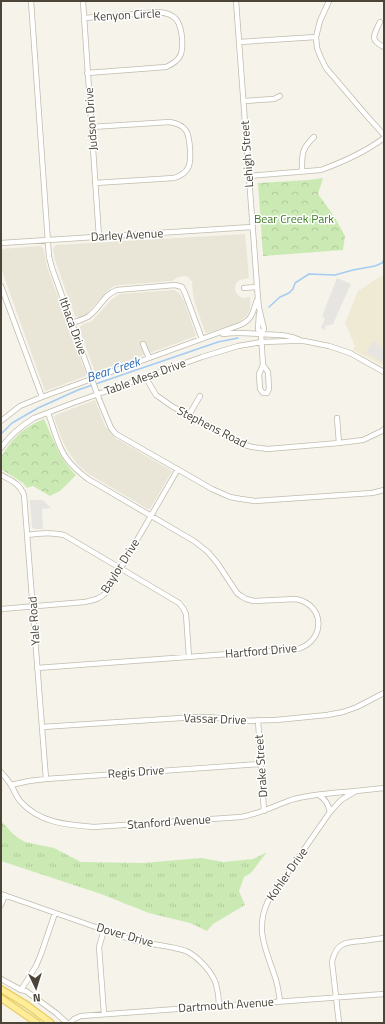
<svg xmlns="http://www.w3.org/2000/svg" width="385" height="1024" viewBox="0 0 385 1024" font-family="'Titillium Web',sans-serif">
  <defs>
    <pattern id="grass-tufts" width="24" height="20" patternUnits="userSpaceOnUse"><rect width="24" height="20" fill="#cbeab3"/><path d="M3 7l-1-3M5 7V3M7 7l1-3M15 17l-1-3M17 17v-4M19 17l1-3" fill="none" stroke="#b0ca9b"/></pattern>
    <pattern id="forest-crowns" width="20" height="18" patternUnits="userSpaceOnUse"><rect width="20" height="18" fill="#cbeab3"/><path d="M2 6a3 3 0 1 1 6 0M12 15a3 3 0 1 1 6 0" fill="none" stroke="#b0ca9b"/></pattern>
  </defs>
  <rect width="100%" height="100%" fill="#f5f3ea"/>
  <path fill="#e9e6d8" d="M245,234L249,278L240,280L237,282L235,286V291L238,295L242,298L250,297V309L247,315L239,322L232,325L207,333L205,332L195,303L193,294L192,282L189,277L184,276L178,277L172,281L120,285L115,286L109,289L87,314L79,317L75,316L56,263L53,251L54,247L56,245Z
    M40,246L43,248L47,267L86,374V376L45,391L1,268V249Z
    M174,290L179,293L184,301L196,336L98,372H95L80,331V327L83,324L90,322L93,320L112,299L120,294Z
    M95,400L105,426L115,438L172,471L150,509H148L89,474L78,465L68,451L63,442L54,417L56,415Z"/>
  <path fill="#efead4" d="M384,275V366L353,350L355,346L345,323L358,291L381,276Z"/>
  <path fill="url(#grass-tufts)" d="M1,821L15,836L25,842L54,848L81,862L143,863L201,858L224,862L253,859L267,852L251,873L244,877L239,891L245,905L213,924L207,931L190,923L149,913L101,894L1,861Z"/>
  <path fill="url(#forest-crowns)" d="M323,178L318,194L334,216L345,236L343,250L263,256L258,183L309,180Z
    M44,419C53,439 60,460 76,475L60,491L50,496L33,486L27,488L23,483L1,469V457L11,442L21,432L33,424Z"/>
  <path fill="#e7e5e2" d="M337,278L351,284L333,324L325,326V330L321,328L325,319L322,316Z
    M373,341L384,348V363L366,352Z
    M30,500H43L51,508L42,509L43,529H35L32,527Z"/>
  <g fill="none" stroke-linecap="round" stroke-linejoin="round">
    <path stroke="#a6cbf2" stroke-width="1.5" d="M269,307L280,297L289,293L293,289L295,283L309,274L335,275L353,270L375,266L382,263L384,260
      M1,434L12,423L38,408L78,390L218,342L238,338"/>
    <g stroke="#c1bcac" stroke-width="6">
      <path id="minor" d="M31,1L49,257L52,268L99,399L111,428L116,434L212,489L230,497L241,499L255,501L372,493L384,490
        M83,1L99,237
        M236,1L258,299L259,308L264,329L261,334
        M329,1L320,21L316,37L317,48L321,58L326,68L366,115L384,135
        M84,18L159,12C176,14 180,21 182,37C183,53 182,60 166,67L87,73
        M380,22C374,35 369,40 384,47
        M239,42L316,37
        M244,101L274,99L280,96
        M91,127L170,122C187,125 189,133 190,149C191,164 190,173 174,178L95,183
        M302,171C302,155 301,149 314,137
        M249,176L321,170C343,162 365,152 384,138
        M1,243L252,227
        M1,286L42,397
        M244,288L257,287
        M259,314L258,329L261,334L263,365L259,374L260,389L263,393H267L269,389L268,372L263,365
        M72,323C77,321 85,319 89,316C100,308 104,294 117,290L175,285L182,287L185,293L202,339
        M223,334C235,332 248,333 260,334C274,335 288,334 300,340
        M143,344L149,358
        M146,378L156,395L173,407L189,415L238,443L252,447L268,449L339,443L363,440L382,431L384,429
        M189,415L200,396
        M337,418L339,443
        M1,421L20,406L42,397L240,325C253,319 252,313 257,300
        M1,448C10,435 21,426 34,418L73,403L202,357L238,346L262,342L291,341H304L329,346L350,353L384,372
        M1,475C12,481 19,483 24,495L46,779
        M27,535C40,533 51,532 64,535L120,568L179,603L183,608L186,614L189,657
        M1,609L85,602C94,600 100,599 107,592L178,469
        M37,668L298,649C326,640 325,605 296,599L254,601L246,599L241,596L237,593L218,564L208,552L194,541L88,479C80,473 73,467 67,459C57,446 54,428 48,413
        M258,720L264,811
        M42,727L197,717H210L238,721L276,720L327,715L343,712L357,707L384,693
        M1,772C4,776 8,780 11,785C14,790 16,796 20,801C39,823 67,825 94,827L241,817C259,814 274,806 291,800C311,794 335,793 356,791
        M11,785L29,781L46,779L261,764
        M319,795C326,800 328,804 330,812
        M1,894L124,937C131,939 138,942 145,943C157,945 177,947 188,952C199,958 212,972 216,984C218,991 219,999 219,1006
        M1,905L5,895
        M104,930L99,947L104,1014
        M1,979L21,990L26,991L56,1013L67,1023
        M21,990L36,966L41,954L55,913
        M280,1001C279,994 278,987 276,980C267,951 254,931 268,901L330,812L341,800L356,791L384,788
        M70,1023L74,1019L81,1016L384,994
        M339,1023L332,962C336,943 345,942 362,941C369,940 377,939 384,938"/>
    </g>
    <g stroke="#e7ce67" stroke-width="8">
      <path id="major" d="M1,989L27,1005L51,1023
        M1,998L37,1023"/>
    </g>
    <use href="#minor" stroke="#fff" stroke-width="4.5"/>
    <use href="#major" stroke="#ffed9a" stroke-width="5.5"/>
  </g>
  <g text-anchor="middle" stroke-width="3" stroke-linejoin="round" paint-order="stroke">
    <g font-size="12" fill="#4a4538" stroke="#fff">
      <text transform="translate(127 15) rotate(-3)" y="4">Kenyon Circle</text>
      <text transform="translate(91 119) rotate(-94)" y="4">Judson Drive</text>
      <text transform="translate(247 154) rotate(-94)" y="4">Lehigh Street</text>
      <text transform="translate(127 235) rotate(-3)" y="4">Darley Avenue</text>
      <text transform="translate(73 326) rotate(70)" y="4">Ithaca Drive</text>
      <text transform="translate(145 377) rotate(-20)" y="4">Table Mesa Drive</text>
      <text transform="translate(212 427) rotate(27)" y="4">Stephens Road</text>
      <text transform="translate(120 566) rotate(-58)" y="4">Baylor Drive</text>
      <text transform="translate(34 621) rotate(-94)" y="4">Yale Road</text>
      <text transform="translate(261 651) rotate(-5)" y="4">Hartford Drive</text>
      <text transform="translate(215 719) rotate(2)" y="4">Vassar Drive</text>
      <text transform="translate(261 766) rotate(-94)" y="4">Drake Street</text>
      <text transform="translate(136 772) rotate(-4)" y="4">Regis Drive</text>
      <text transform="translate(169 822) rotate(-4)" y="4">Stanford Avenue</text>
      <text transform="translate(287 874) rotate(-55)" y="4">Kohler Drive</text>
      <text transform="translate(125 935) rotate(16)" y="4">Dover Drive</text>
      <text transform="translate(226 1005) rotate(-4)" y="4">Dartmouth Avenue</text>
    </g>
    <g font-size="12" fill="#407e29" stroke="#fff">
      <text x="294" y="223">Bear Creek Park</text>
    </g>
    <g font-size="13" font-style="italic" fill="#2d6fb9" stroke="#fff">
      <text transform="translate(113 369) rotate(-18)" y="5">Bear Creek</text>
    </g>
  </g>
  <rect width="385" height="1024" fill="none" stroke="#4a4538" stroke-width="4"/>
  <g transform="translate(36 988) rotate(176)" stroke="#ffffff" stroke-width="3" paint-order="stroke">
  <path d="M0-3L7 15L0 10L-7 15Z" fill="#4a4538"/>
  <text y="-6" font-size="11" font-weight="bold" text-anchor="middle" fill="#4a4538">N</text>
  </g>
</svg>
